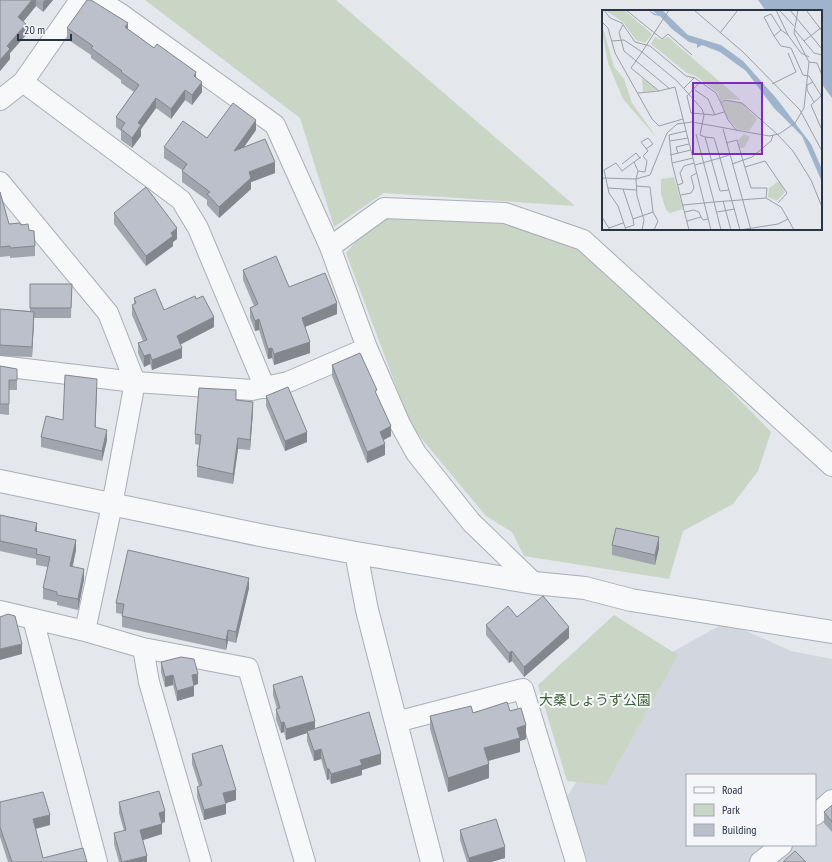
<svg xmlns="http://www.w3.org/2000/svg" width="832" height="862" viewBox="0 0 832 862" font-family="'PT Sans Narrow','Noto Sans JP',sans-serif">
  <rect width="100%" height="100%" fill="#e4e7ec"/>
  <path fill="#d2d6de" fill-rule="evenodd" d="M726,622L791,651L832,659V862H588L566,798L651,664ZM687,775H815V845H687Z"/>
  <path fill="#c9d6c5" d="M145,0H336L575,206L384,193L334,227L300,118Z
    M384,208L505,213L583,240L771,432L758,471L733,504L683,531L669,579L524,556L512,532L486,516L411,426L346,253Z
    M614,615L678,655L606,785L567,781L538,685Z"/>
  <path fill="#9fb4cc" d="M758,0H832V98L821,83V11H766Z"/>
  <g fill="none" stroke-linecap="round" stroke-linejoin="round">
    <g stroke="#a9aeb7" stroke-width="22">
      <path id="minor" d="M98,0L121,14L275,125L330,247L384,208L505,213L583,240L832,466
        M23,82L181,200L198,228L265,388
        M0,100L23,82L80,0
        M0,182L108,313L135,382L112,505L85,631L143,648L149,682L201,862
        M330,247L367,348L400,424L416,453L471,522L534,583
        M0,366L135,382L252,390L288,382L367,348
        M0,611L85,631
        M33,619L97,862
        M143,648L248,668L305,862
        M396,722L523,689L576,862
        M815,815L832,800
        M760,862L782,845"/>
    </g>
    <g stroke="#a9aeb7" stroke-width="24">
      <path id="tertiary" d="M0,481L265,536L356,553L534,583L585,588L631,600L832,632
        M356,553L367,610L432,862"/>
    </g>
    <use href="#minor" stroke="#f7f8fa" stroke-width="20"/>
    <use href="#tertiary" stroke="#f7f8fa" stroke-width="22"/>
  </g>
  <path fill="#a1a5ae" d="M0,0H53L43,12L36,6L23,22L26,35L10,53V59L0,71Z
    M67,28L128,29L196,78L202,92L192,105L185,100L171,119L156,108L141,129V136L132,148L121,140V131L116,127V117L134,92L121,83V80L91,58V55L67,39Z
    M256,130L244,147L275,173L251,182V189L219,218L207,205V200L182,182V170L164,158V147L207,138Z
    M0,192L9,224L21,225L29,230L35,246V256L10,258V256L0,257Z
    M114,213L177,239L173,242V246L146,266L114,224Z
    M243,270L289,287L337,314L305,327L310,353L274,365L272,358L268,359L259,330L255,331L250,318V308L254,306L243,280Z
    M30,284H72L71,318H34L32,357L0,356V309L30,311Z
    M134,298L164,310L214,327L180,345L182,358L152,370L150,364L144,367L138,353V343L143,341L132,315V305L134,304Z
    M332,365L377,396L391,436L383,440L385,455L367,463L332,376Z
    M0,366L17,369V390H9V415L0,414Z
    M97,389L95,428L107,440L102,461L41,447V437L63,420Z
    M266,396L307,442L285,451L266,406Z
    M236,400L253,412L250,450L238,449L233,484L197,477V466L199,445L195,444V434Z
    M0,515L76,550L73,566L84,579L78,610L57,605V602L43,599V588L48,567L36,565V559L0,551Z
    M612,545L659,548L655,565L612,555Z
    M249,588L236,643L228,641L226,650L122,627V614L116,613V603Z
    M517,617L569,638L524,677L512,661L509,663L486,635V625Z
    M161,662L198,684L194,685V696L177,701L173,685L165,687L161,672Z
    M273,685L315,729L381,764L362,770V775L331,784L329,779L327,780L321,759L314,761L307,741V733L286,740L284,732L281,733L276,720V709H277L273,695Z
    M510,711L526,739L520,741V752L488,761L489,778L448,792L430,729V716Z
    M192,754L236,800L225,803L226,814L204,820L197,797V787L199,786L192,764Z
    M0,802L50,825L36,829L43,858L87,862H8L0,837Z
    M119,802L165,822L162,823V834L143,840L147,862H119L114,844V833L124,831L119,813Z
    M832,805V832L824,823V812Z
    M460,830L505,858L491,862H467L460,840Z"/>
  <path fill="#83868d" d="M32,0H36V6L18,28V17Z
    M45,0H53L43,12V2Z
    M128,23V33L125,27Z
    M26,24V35L10,53V59L0,71V60L7,46Z
    M196,72V83L194,76Z
    M202,82V92L192,105V95Z
    M185,90V100L171,119V109Z
    M156,98V108L141,129V136L132,148V138L138,123Z
    M256,120V130L234,161V151Z
    M275,162V173L251,182V189L219,218V207L249,172Z
    M177,228V239L173,242V246L146,266V256L171,233Z
    M337,303V314L302,328V318Z
    M34,312V322L32,357V347Z
    M214,317V327L177,346V336Z
    M259,319V330L255,331V321Z
    M310,342V353L274,365V354Z
    M182,348V358L152,370V360Z
    M272,348V358L268,359V349Z
    M150,354V364L144,367V356Z
    M97,379V389L95,438V427Z
    M253,402V412L250,450V440Z
    M391,426V436L380,442V432Z
    M107,430V440L102,461V451Z
    M307,432V442L285,451V441Z
    M238,438V449L233,484V474Z
    M385,444V455L367,463V452Z
    M37,523V533L35,531Z
    M659,537V548L655,565V555Z
    M76,540V550L70,576V566Z
    M84,569V579L78,610V599Z
    M249,578V588L236,643V632Z
    M569,627V638L524,677V667Z
    M228,630V641L226,650V640Z
    M22,644V654L0,660V649Z
    M512,651V661L509,663V653Z
    M198,674V684L192,686V675Z
    M173,675V685L165,687V677Z
    M194,686V696L177,701V691Z
    M315,721V731H307V733L286,740V729Z
    M284,722V732L281,733V723Z
    M526,725V739L520,741V752L484,762V748L517,728Z
    M321,749V759L314,761V751Z
    M381,754V764L362,770V775L331,784V774L360,760Z
    M489,764V778L448,792V778Z
    M327,769H329V779L327,780Z
    M236,790V800L223,804V793Z
    M226,804V814L204,820V810Z
    M165,811V822L159,823V813Z
    M50,815V825L33,829V819Z
    M162,824V834L140,841V830Z
    M505,847V858L491,862H469V858Z
    M147,856V862H124Z"/>
  <path fill="#bbc0ca" stroke="#83868d" d="M0,0H32L18,17L26,24L7,46L10,49L0,60Z
    M87,0H91L128,23L125,27L154,48L157,44L196,72L194,76L202,82L192,95L185,90L171,109L156,98L138,123L141,125L132,138L121,129L125,123L116,117L139,85L121,72L122,71L91,48L93,46L67,28Z
    M233,103L256,120L234,151L265,139L275,162L249,172L251,178L219,207L207,194L210,192L182,171L187,164L164,147L183,121L207,138Z
    M146,187L177,228L171,233L173,236L146,256L114,213Z
    M0,192L9,224L20,223L21,225L28,224L29,230L34,231L35,246L10,248V246L0,247Z
    M276,256L289,287L325,273L337,303L302,318L310,342L274,354L272,348L268,349L259,319L255,321L250,308L258,304L243,270Z
    M30,284H72L71,308H30Z
    M155,289L164,310L195,296L196,299L203,296L214,317L177,336L182,348L152,360L150,354L144,356L138,343L147,340L132,305L136,303L134,298Z
    M0,309L34,312L32,347L0,345Z
    M360,353L377,390L375,391L391,426L380,432L385,444L367,452L332,365Z
    M0,366L17,369V380H9V404H0Z
    M65,375L97,379L95,427L107,430L102,451L41,437L46,416L63,420Z
    M288,387L307,432L285,441L266,396Z
    M199,388L236,390V400L253,402L250,440L238,438L233,474L197,466L201,435L195,434Z
    M0,515L37,523L35,531L76,540L70,566L84,569L78,599L57,595V592L43,588L50,557L36,554L37,549L0,541Z
    M616,528L659,537L655,555L612,545Z
    M128,550L249,578L236,632L228,630L226,640L122,616L124,604L116,603Z
    M543,596L569,627L524,667L512,651L509,653L486,625L508,606L517,617Z
    M8,614L15,616L22,644L0,649V617Z
    M181,657L194,659L198,674L192,675L194,686L177,691L173,675L165,677L161,662Z
    M302,676L315,721L286,729L284,722L281,723L276,709L280,708L273,685Z
    M507,702L510,711L521,708L526,725L517,728L520,738L484,748L489,764L448,778L430,716L471,706L473,713Z
    M369,712L381,754L360,760L362,765L331,774L329,769H327L321,749L314,751L307,731Z
    M222,745L236,790L223,793L226,804L204,810L197,787L202,785L192,754Z
    M159,791L165,811L159,813L162,824L140,830L147,856L122,862L114,833L126,830L119,802Z
    M43,792L50,815L33,819L43,858L83,848L87,862H12L0,827V802Z
    M832,805V822L824,812Z
    M496,819L505,847L469,858L460,830Z
    M795,851L806,862H783Z"/>
  <g text-anchor="middle" stroke-width="4" stroke-linejoin="round" paint-order="stroke">
    <g font-size="14" fill="#3f6138" stroke="#f4f6f9">
      <text x="595" y="705">大桑しょうず公園</text>
    </g>
  </g>
  <g transform="translate(602 10)">
    <rect width="220" height="220" fill="#e4e7ec"/>
    <path d="M3,0H22L50,24L43,33L34,30L21,12ZM0,21H2L12,57L22,69L30,93L55,128L21,89L6,53ZM53,27L59,30L66,27L139,90L123,89L119,92L116,83L94,66L85,63L49,34ZM40,68L55,80L41,82ZM123,90L140,93L155,109L147,121L135,119L125,108L120,94ZM142,124L148,127L142,138H138L136,130ZM72,167L81,199L68,203L64,200L59,184V169ZM177,171L183,182L175,191L166,187L167,178Z" fill="#c9d6c5"/>
    <path d="M46,0L56,5L50,0H60L86,25L119,35L141,51L175,89L209,134L220,159V172L200,126L172,98L144,61L118,42L100,35L95,38V34L87,32L70,19L58,6L52,5Z" fill="#9fb4cc"/>
    <path fill="none" stroke="#9a9fa9" stroke-width="1" d="M2,0L8,8L20,13L33,32L48,36L84,66L93,68L114,83L119,93L123,90L140,93L175,124L191,141L209,170L220,197M24,0L60,29L66,24L90,45M67,0L40,42L75,71L100,99L102,105L98,125L103,127L118,181L127,180M92,0L141,42L198,100L220,141M174,0L186,25L179,20L172,26L179,36L189,38L201,65L207,66L220,87M177,0L192,16M188,0L220,39M204,0L220,21M0,12L6,18L13,43L50,109L57,116L81,109M21,15L17,22L22,41L68,79M192,19L212,43L220,45M118,23L136,0M186,25L199,43L207,47M172,26L162,7L169,4L179,20M10,31L22,30L40,42L29,58L57,81L73,77L109,220M202,31L220,17M207,52L215,53L220,65M98,72L85,86L89,103L112,105L122,102M211,72L205,75V80L212,92M170,74L194,62L186,43M82,78L92,68M93,80L106,89L113,105M36,83L57,81M219,86L209,95L220,120M119,93L126,110L135,121M121,119L149,220M84,121L67,125L70,153L87,220M68,131L86,128M76,143L74,137L87,134M68,145L89,140M127,145L118,148L138,220M70,153L91,148M20,154L34,143L38,148M130,154L150,147L169,131L171,125M93,155L118,148L112,128L103,127M143,157L163,151L185,183L176,193M36,161L32,152L39,147M0,168L34,169L48,165L65,123L75,114L90,112L167,126L177,124L193,113L202,98L207,52L192,23L196,0M76,175L81,173L78,163L82,156L92,153M34,176L48,177L51,202M6,178L21,179L31,209M21,179L34,180M79,185L89,183L92,178L89,166L95,163M121,191L129,220M81,195L112,192L94,124M83,202L92,200L97,202L99,207M115,202L133,199M0,207L8,220M186,209L192,220M85,211L99,207L101,210L106,209M7,218L21,213M23,218L32,215L31,209L51,202L56,211L52,220M24,220L16,196L7,183L2,160L14,153L20,161L32,152M40,220L42,210L35,186L34,169L36,161L43,162L45,151L41,146L46,141L39,132L46,128L51,134L44,139M119,220L112,192L164,188L165,178H149L135,130L124,133M138,220L176,214L186,209L179,197L164,188"/>
    <path fill="#7b2cbf" fill-opacity="0.15" stroke="#7b2cbf" stroke-width="2" d="M91,73H160V144H91Z"/>
    <rect width="220" height="220" fill="none" stroke="#2b3445" stroke-width="2"/>
  </g>
  <rect x="686" y="774" width="130" height="72" fill="#f4f6f9" stroke="#a4a8b1"/>
  <rect x="694" y="787" width="20" height="6" fill="#f7f8fa" stroke="#a4a8b1"/>
  <text x="722" y="794" font-size="12" fill="#2b3445">Road</text>
  <rect x="694" y="804" width="20" height="12" fill="#c9d6c5" stroke="#a4a8b1"/>
  <text x="722" y="814" font-size="12" fill="#2b3445">Park</text>
  <rect x="694" y="824" width="20" height="12" fill="#bbc0ca" stroke="#a4a8b1"/>
  <text x="722" y="834" font-size="12" fill="#2b3445">Building</text>
  <path d="M18 34v6h53v-6" fill="none" stroke="#2b3445" stroke-width="2"/>
  <text x="24" y="34" font-size="12" fill="#2b3445" stroke="#f4f6f9" stroke-width="3" paint-order="stroke">20 m</text>
</svg>
